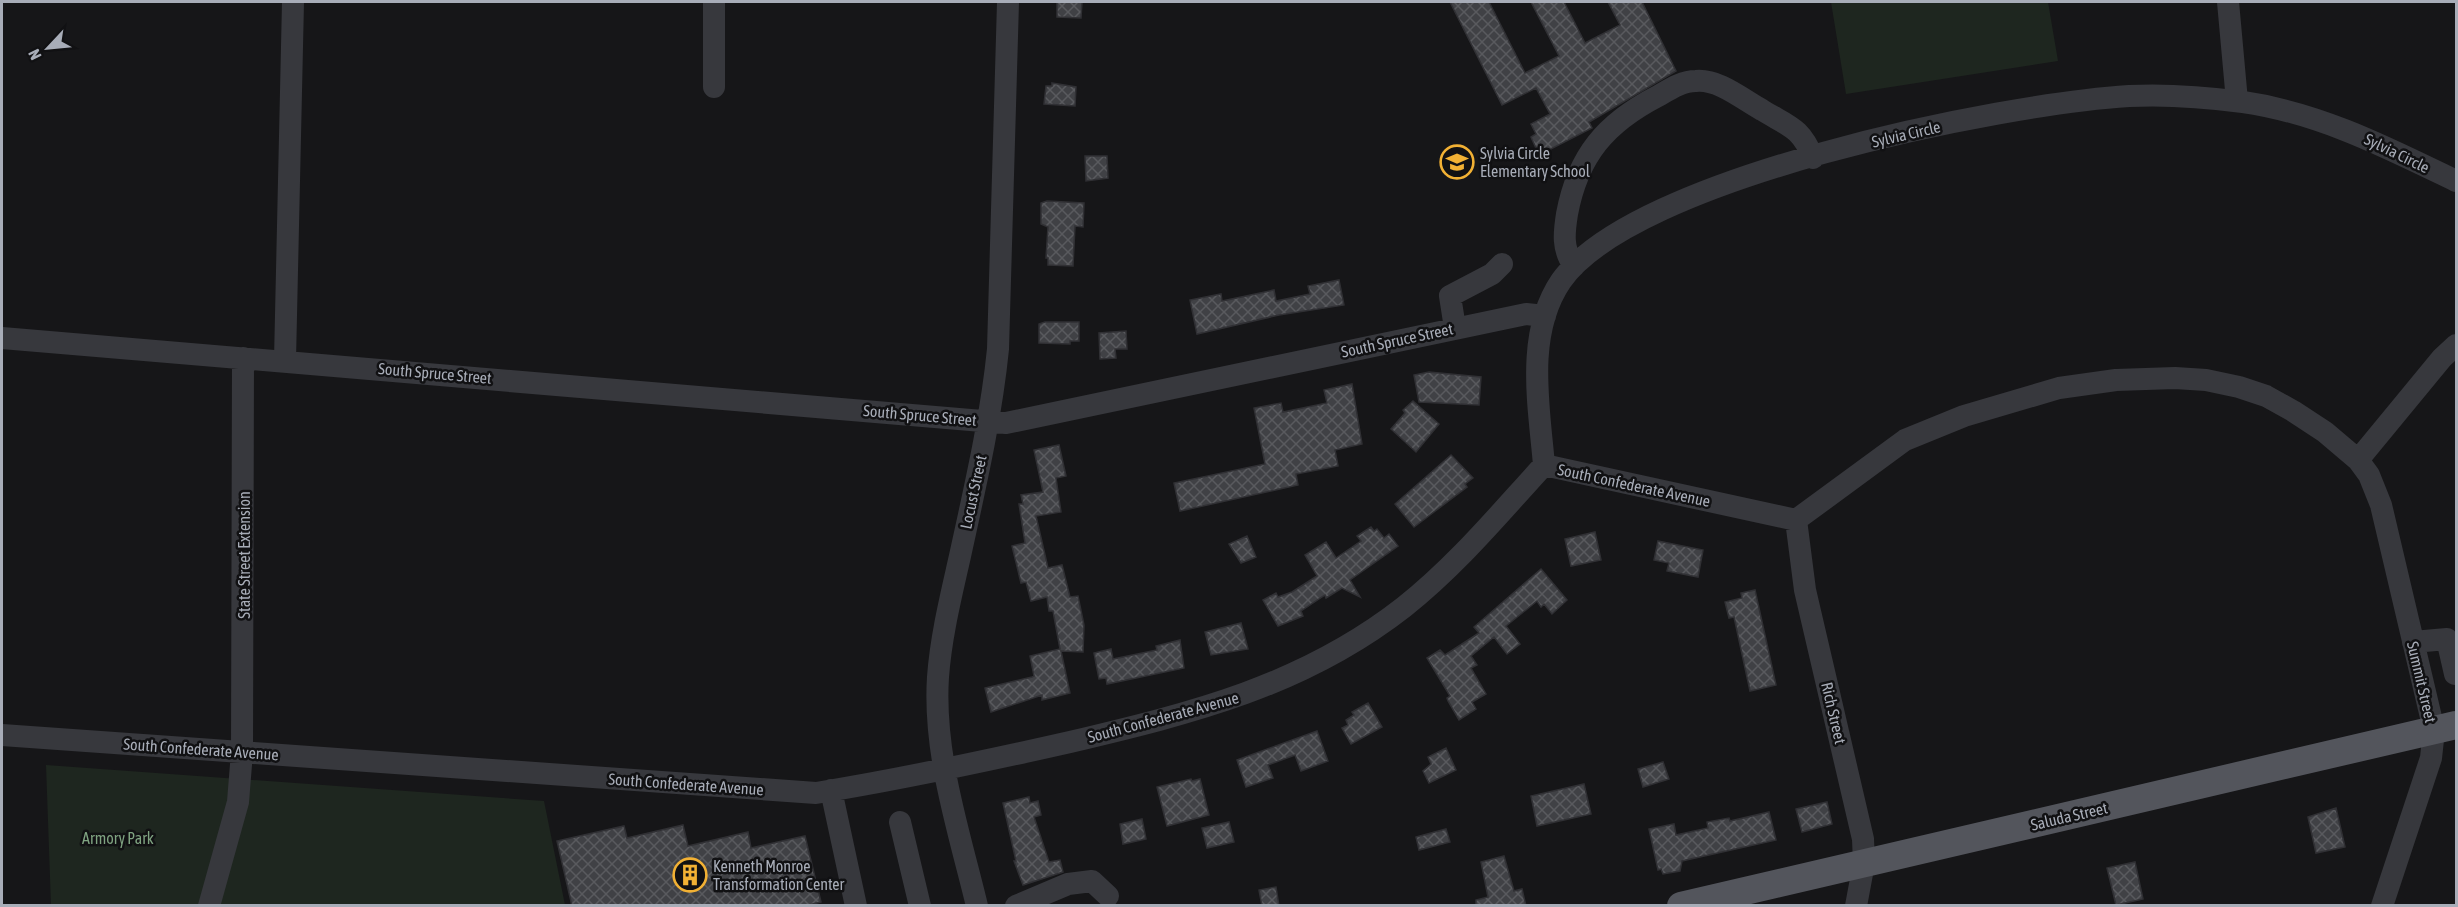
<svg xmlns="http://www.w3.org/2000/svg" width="2458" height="907" viewBox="0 0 2458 907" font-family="'Asap Condensed',sans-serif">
  <defs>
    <pattern id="building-cross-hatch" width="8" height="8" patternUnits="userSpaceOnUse" patternTransform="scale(1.5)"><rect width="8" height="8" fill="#404145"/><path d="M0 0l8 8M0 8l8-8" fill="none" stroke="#595a5e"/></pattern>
  </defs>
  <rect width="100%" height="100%" fill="#161618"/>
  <path fill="#1e261f" d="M1831,2H2048L2058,61L1846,94Z
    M46,765L544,801L565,905H51Z"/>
  <path fill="url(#building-cross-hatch)" stroke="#303034" stroke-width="1.5" d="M1057,2H1082L1081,18L1057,17Z
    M1450,2H1489L1525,73L1559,56L1531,2H1564L1585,43L1620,25L1608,2H1642L1676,71L1589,122L1592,128L1539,155L1531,137L1536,134L1531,124L1550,114L1536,88L1502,105Z
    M1052,83L1076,87L1075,106L1044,104L1046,86H1052Z
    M1085,156H1107L1108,178L1086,181Z
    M1047,201L1084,203L1083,227L1075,226L1073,266L1048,265V258H1046L1048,227L1041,224V203Z
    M1339,280L1344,305L1279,315L1197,334L1190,300L1221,294L1222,301L1274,290L1276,301L1310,294L1308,286Z
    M1045,322H1079V341H1070V344L1039,343V324Z
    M1126,331L1127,349H1115L1116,358L1100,359L1099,333Z
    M1429,372L1481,377L1479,405L1419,402L1414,375Z
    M1352,384L1362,444L1335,450L1338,466L1296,474L1298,485L1180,511L1174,483L1265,464L1254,408L1281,403L1283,412L1327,403L1324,390Z
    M1413,401L1439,424L1416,452L1391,429L1405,413L1403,410Z
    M1059,445L1066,476L1056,478L1061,512L1036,516L1048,568L1062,565L1070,597L1078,596L1084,625L1083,652L1061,651L1070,693L1042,700V695L991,712L985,688L1032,677L1034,676L1030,656L1060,649L1053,611H1049L1047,597L1031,601L1026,582L1021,583L1012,546L1025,543L1019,504H1023L1021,495L1043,492L1034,450Z
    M1451,455L1473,478L1465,484L1467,487L1414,527L1395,504Z
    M1371,527L1374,531L1377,529L1384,538L1389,534L1398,546L1350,580L1360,597L1342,588L1326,598L1325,595L1301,611L1303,616L1278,626L1263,600L1276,593L1278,597L1292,592L1317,576L1305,555L1326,542L1336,558L1361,541L1357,536Z
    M1595,532L1601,560L1571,566L1565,539Z
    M1247,536L1256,557L1241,563L1229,544Z
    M1658,541L1703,550L1698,577L1667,571L1669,563L1654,560Z
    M1541,569L1567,600L1552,614L1544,604L1541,607L1537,601L1506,626L1520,644L1507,654L1494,637L1471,656L1477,665L1471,668L1486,694L1472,702L1476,709L1459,720L1448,701L1447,698L1450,696L1427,658L1440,650L1445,655L1479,633L1474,627Z
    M1755,590L1776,685L1750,691L1734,617L1729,618L1725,602L1742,598L1741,593Z
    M1241,623L1248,649L1211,655L1205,632Z
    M1180,640L1184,668L1107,684L1106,678L1099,679L1094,653L1111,649L1113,659L1157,650L1156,646Z
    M1368,703L1382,727L1351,744L1342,728L1348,725L1346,720L1354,715L1352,712Z
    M1317,731L1328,761L1301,771L1295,755L1268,765L1273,778L1246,787L1237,760Z
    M1446,748L1456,770L1429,783L1423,771L1431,764L1428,757Z
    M1663,762L1669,779L1643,787L1638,769Z
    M1191,779L1192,781L1200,779L1209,815L1167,826L1157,787Z
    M1584,784L1591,814L1537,826L1531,796Z
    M1029,797L1030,803L1038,801L1041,815L1034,817L1049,862L1060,860L1063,872L1023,885L1014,861H1016L1003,803Z
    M1827,802L1832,824L1802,832L1796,809Z
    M2336,808L2345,847L2316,853L2308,817Z
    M1769,812L1776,840L1682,861L1680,871L1663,874L1661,869L1658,870L1649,829L1674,824L1676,835L1708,828L1707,822L1729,818L1730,821Z
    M1142,819L1146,839L1123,844L1120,824Z
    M1229,822L1234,842L1207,848L1202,828Z
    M683,825L688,846L748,832L751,848L805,836L821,902L805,906H572L557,841L624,826L627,838Z
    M1446,829L1450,842L1419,850L1416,837Z
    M1504,856L1514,891L1522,889L1526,906H1476V900L1488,897L1481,862Z
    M2135,862L2143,899L2116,905L2107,868Z
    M1276,887L1279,906H1262L1259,890Z"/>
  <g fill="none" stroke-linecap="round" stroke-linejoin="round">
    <path stroke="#37383d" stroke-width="22" d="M2228,2L2237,101
      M714,87V2
      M1574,266C1562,249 1564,233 1567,214C1578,155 1606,123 1658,96C1670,89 1682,81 1696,81C1719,79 1742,99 1762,110C1788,126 1801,127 1813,158
      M1455,328L1450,296L1492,274L1502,264
      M2,338L1006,423L1526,314L1545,316
      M285,360L293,2
      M2358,460L2442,358L2456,345
      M1544,465L1796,520L1905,440L1964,416L2059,388L2116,380L2175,378L2206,380L2239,387L2266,396L2293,411L2325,432L2358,460L2369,475L2381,505L2434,730L2431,758L2382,906
      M1544,465C1539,406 1525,334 1561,281C1634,177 2002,104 2129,96C2167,94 2205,97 2243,102C2320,113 2388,148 2456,181
      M1796,520L1805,590L1863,839L1864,863L1856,906
      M2413,642L2447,639L2455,674
      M2,735L816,793C902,779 986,761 1070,742C1192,713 1303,686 1404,607C1457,565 1499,514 1544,465
      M831,790L856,906
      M900,822L920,906
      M209,906L238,802L242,752L243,358
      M977,906C959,831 933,754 938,677C941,636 951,596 960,556C975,487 991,419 998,349L1008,2
      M1016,906L1068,884L1092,881L1108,896"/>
    <path stroke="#53555c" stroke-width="28" d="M1681,906L2456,725"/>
  </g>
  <defs>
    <g id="school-ring" transform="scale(1.725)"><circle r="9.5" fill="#111113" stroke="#f2b134" stroke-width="1.5"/><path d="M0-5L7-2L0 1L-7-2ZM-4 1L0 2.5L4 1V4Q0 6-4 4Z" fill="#f2b134"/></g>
    <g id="building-ring" transform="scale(1.725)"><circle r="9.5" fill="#111113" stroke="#f2b134" stroke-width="1.5"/><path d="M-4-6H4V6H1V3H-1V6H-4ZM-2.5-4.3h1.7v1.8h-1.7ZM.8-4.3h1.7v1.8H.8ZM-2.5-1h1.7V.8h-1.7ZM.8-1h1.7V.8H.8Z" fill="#f2b134"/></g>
  </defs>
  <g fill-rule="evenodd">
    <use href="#school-ring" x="1457" y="162"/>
    <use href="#building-ring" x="690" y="875"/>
  </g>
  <g text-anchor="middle" stroke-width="5" stroke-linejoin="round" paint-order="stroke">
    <g font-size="16" fill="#a8adb8" stroke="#111113">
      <text transform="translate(1906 134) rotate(-13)" y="6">Sylvia Circle</text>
      <text transform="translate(2397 153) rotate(26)" y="6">Sylvia Circle</text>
      <text transform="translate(1397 340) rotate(-12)" y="6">South Spruce Street</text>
      <text transform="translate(435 373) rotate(5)" y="6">South Spruce Street</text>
      <text transform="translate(920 415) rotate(5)" y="6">South Spruce Street</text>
      <text transform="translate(1634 485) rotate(12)" y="6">South Confederate Avenue</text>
      <text transform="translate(973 492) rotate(-78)" y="6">Locust Street</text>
      <text transform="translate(244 555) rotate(-90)" y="6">State Street Extension</text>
      <text transform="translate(2422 682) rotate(77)" y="6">Summit Street</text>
      <text transform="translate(1834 713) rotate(77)" y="6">Rich Street</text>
      <text transform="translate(1163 717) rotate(-15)" y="6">South Confederate Avenue</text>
      <text transform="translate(201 749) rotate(4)" y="6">South Confederate Avenue</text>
      <text transform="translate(686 784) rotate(4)" y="6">South Confederate Avenue</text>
      <text transform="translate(2069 816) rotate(-13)" y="6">Saluda Street</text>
    </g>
    <g font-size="16" fill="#a8adb8" stroke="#111113" text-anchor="start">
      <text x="1480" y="159">Sylvia Circle<tspan x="1480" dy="18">Elementary School</tspan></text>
      <text x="713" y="872">Kenneth Monroe<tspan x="713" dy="18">Transformation Center</tspan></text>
    </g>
    <g font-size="16" fill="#7fa381" stroke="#111113">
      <text x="118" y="844">Armory Park</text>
    </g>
  </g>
  <rect width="2458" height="907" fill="none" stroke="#a8adb8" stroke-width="6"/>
  <g transform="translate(48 48) rotate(244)" stroke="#111113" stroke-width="4.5" paint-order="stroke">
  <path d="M0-4.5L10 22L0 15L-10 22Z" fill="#a8adb8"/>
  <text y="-9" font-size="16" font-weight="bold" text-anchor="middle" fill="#a8adb8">N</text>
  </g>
</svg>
